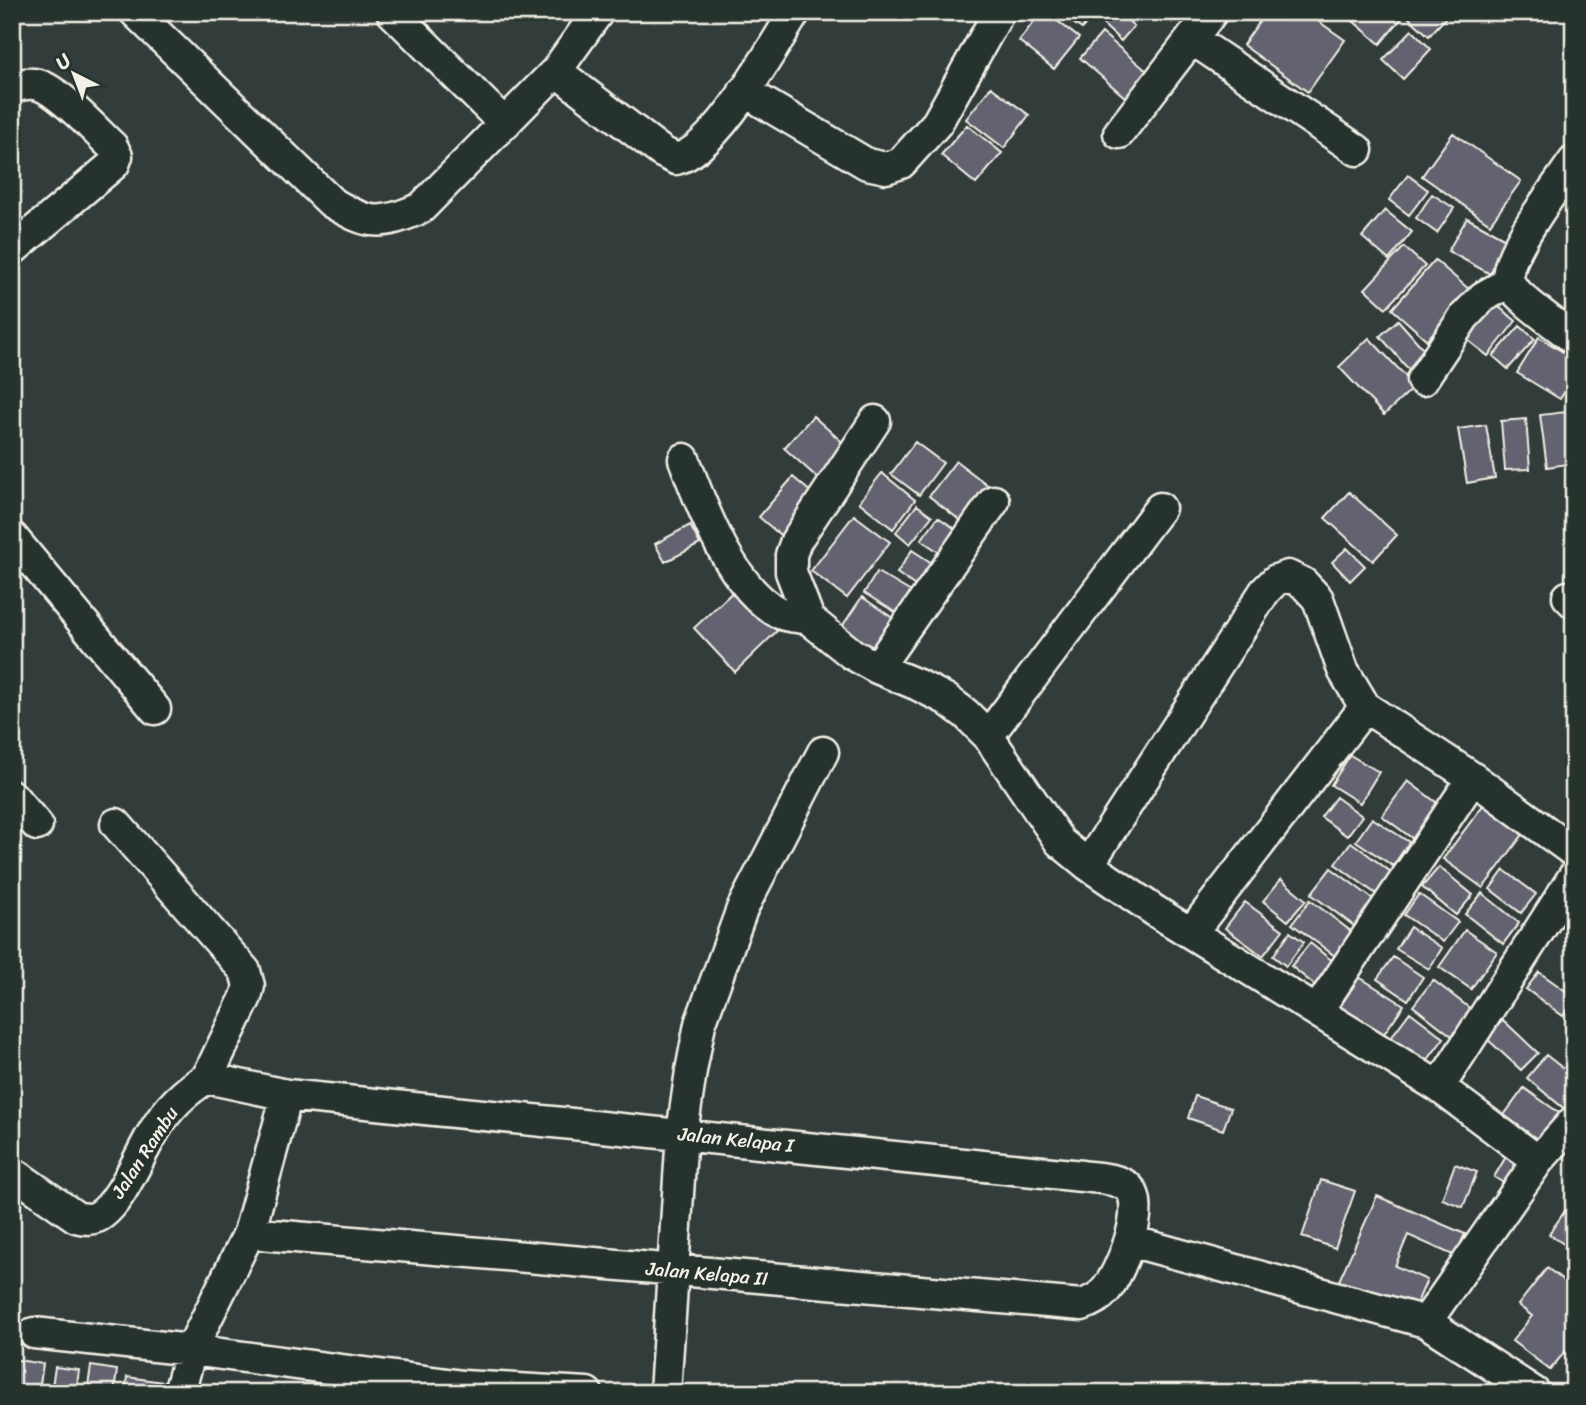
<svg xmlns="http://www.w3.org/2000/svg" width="1586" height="1405" viewBox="0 0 1586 1405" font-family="Sriracha,sans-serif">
  <rect width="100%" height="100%" fill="#323c3a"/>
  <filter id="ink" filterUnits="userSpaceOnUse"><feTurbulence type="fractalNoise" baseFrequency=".0143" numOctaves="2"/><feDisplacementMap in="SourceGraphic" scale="14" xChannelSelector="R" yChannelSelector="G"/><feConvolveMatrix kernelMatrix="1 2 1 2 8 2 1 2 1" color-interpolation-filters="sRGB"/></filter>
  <g filter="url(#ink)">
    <path fill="#62626f" stroke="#f4f1e8" stroke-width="2" d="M1041,12H1046L1079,38L1054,69L1019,41Z
      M1057,12H1093L1082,29Z
      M1105,12H1118L1134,26L1121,41L1098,20Z
      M1159,12H1201L1192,24L1178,14L1172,22Z
      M1266,12H1305L1345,40L1308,92L1243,45Z
      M1358,12H1407L1380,44L1352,20Z
      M1413,12H1451L1429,36L1408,17Z
      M1412,30L1431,49L1403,79L1383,60Z
      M1102,33L1148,72L1126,98L1080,58Z
      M991,87L1029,115L1004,148L966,119Z
      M967,125L1002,153L976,184L941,155Z
      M1453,133L1521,181L1490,224L1422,176Z
      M1408,175L1428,190L1409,215L1389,200Z
      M1432,194L1454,208L1437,233L1416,218Z
      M1385,210L1412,232L1389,260L1362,237Z
      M1467,218L1509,241L1490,274L1448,251Z
      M1404,247L1425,266L1386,308L1365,289Z
      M1435,260L1470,290L1427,340L1392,309Z
      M1488,298L1516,321L1488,356L1460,334Z
      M1398,320L1427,353L1409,370L1380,336Z
      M1520,326L1535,339L1508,369L1493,356Z
      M1539,337L1574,359V377L1560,399L1517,373Z
      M1369,338L1415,386L1384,415L1339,367Z
      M1574,411V463L1547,467L1540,415Z
      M813,416L850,449L821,481L784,448Z
      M1526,419L1530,469L1505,470L1501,421Z
      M1486,425L1495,478L1467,483L1458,429Z
      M915,442L943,463L919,495L891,474Z
      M956,461L994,490L966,525L929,496Z
      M882,473L915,500L893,529L859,502Z
      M793,477L820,500L786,540L759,517Z
      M1349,492L1397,535L1373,561L1325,518Z
      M917,505L932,516L910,544L896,532Z
      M854,515L890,542L847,598L811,571Z
      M938,517L964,535L948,558L921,540Z
      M690,525L700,544L665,562L655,544Z
      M1347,548L1365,566L1350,581L1332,562Z
      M912,550L941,569L925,593L897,573Z
      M877,572L918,596L905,618L864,593Z
      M737,588L777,631L735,672L694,628Z
      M862,597L900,623L877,657L839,631Z
      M1350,755L1379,772L1360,803L1331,785Z
      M1408,781L1445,809L1420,844L1382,816Z
      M1336,797L1362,816L1347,836L1321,817Z
      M1484,804L1524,833L1483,888L1443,859Z
      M1372,818L1409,842L1393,866L1356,841Z
      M1351,842L1399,878L1383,899L1335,864Z
      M1439,867L1473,895L1456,915L1422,887Z
      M1331,868L1380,904L1361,931L1311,894Z
      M1504,870L1536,894L1521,913L1490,889Z
      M1281,879L1306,900L1288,921L1263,901Z
      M1482,893L1519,923L1503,944L1465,914Z
      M1419,894L1458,922L1443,942L1404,915Z
      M1310,900L1361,939L1343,962L1292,924Z
      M1245,902L1283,930L1263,956L1225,928Z
      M1410,927L1442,948L1429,969L1396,949Z
      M1465,930L1497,952L1471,989L1439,967Z
      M1290,932L1304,942L1286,966L1273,956Z
      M1310,943L1341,968L1322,991L1291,966Z
      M1393,957L1423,977L1408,1000L1377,979Z
      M1539,972L1574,997V1001L1563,1016L1526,989Z
      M1359,977L1404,1005L1381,1038L1338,1010Z
      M1433,980L1472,1010L1452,1036L1413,1006Z
      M1410,1012L1444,1038L1423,1066L1389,1040Z
      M1503,1020L1538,1053L1521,1070L1486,1038Z
      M1546,1055L1574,1077V1103L1567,1111L1527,1078Z
      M1524,1088L1565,1117L1544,1144L1504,1115Z
      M1195,1096L1231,1108L1223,1130L1188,1118Z
      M1507,1155L1520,1164L1507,1185L1494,1177Z
      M1455,1164L1477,1172L1463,1207L1442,1199Z
      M1321,1180L1355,1191L1335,1248L1302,1237Z
      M1377,1196L1465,1234L1455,1256L1408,1235L1395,1266L1427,1280L1412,1314L1338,1283Z
      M1574,1198V1251L1549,1234Z
      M1547,1268L1574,1288V1346L1571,1344L1550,1370L1512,1341L1532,1316L1518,1305Z
      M12,1359L43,1364L39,1391L12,1387Z
      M91,1366L117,1370L114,1393H87Z
      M55,1367L79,1370L76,1393H51Z
      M127,1377L164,1382L162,1393H125Z"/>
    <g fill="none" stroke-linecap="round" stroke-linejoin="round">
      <g stroke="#f4f1e8" stroke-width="35">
        <path id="minor" d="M135,12L331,202C369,225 380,226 421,208L556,71L598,12
          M392,12L505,124
          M1192,39L1357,150
          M556,71L662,152L676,159C717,150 771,49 795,12
          M12,88C21,84 29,82 39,85C59,91 95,130 112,146L117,156L114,164L12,250
          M744,91L867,164L886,168L901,163L937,123L999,12
          M1119,133L1212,12
          M1574,161C1559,183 1501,259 1509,282C1515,297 1560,327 1574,339
          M1422,380L1464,317L1483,297L1509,282
          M875,421L796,541L791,555V572L809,619L852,654L877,668L918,685L946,699L966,714L988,736L1060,842L1088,865L1155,911L1439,1087L1538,1161L1426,1322
          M684,459C701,505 733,593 782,614C790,617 801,617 809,619
          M12,537L155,709
          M1568,597L1574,603
          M877,668L994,501
          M988,736L1160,508
          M12,796L37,825
          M116,824L245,971L249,986L246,997L207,1078
          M1088,865L1265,591L1276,580L1288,576L1303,583L1318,599L1343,670L1365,707L1473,778L1574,852
          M1191,933L1365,707
          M1317,1011L1473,778
          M1439,1087L1574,876
          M1538,1161L1574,1121
          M12,1172L76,1217C84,1219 90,1220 97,1217C120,1206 140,1153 154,1131C167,1109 185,1091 207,1078L287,1095L1082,1176C1096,1178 1119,1178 1129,1188C1148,1207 1120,1274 1105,1291C1099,1298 1091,1302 1082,1305L249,1233
          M1130,1241L1426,1322L1535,1393
          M34,1333L191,1350L463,1386L587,1393
          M179,1393L191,1350L249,1233L287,1095
          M665,1393L682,1133L691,1071L700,1024L742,909L823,752"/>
      </g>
      <use href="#minor" stroke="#26332d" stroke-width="30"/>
    </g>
  </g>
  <g text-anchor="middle" stroke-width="7" stroke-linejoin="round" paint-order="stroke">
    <g font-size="19" fill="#f4f1e8" stroke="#26332d">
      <text transform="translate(736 1139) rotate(6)" y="7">Jalan Kelapa I</text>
      <text transform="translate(144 1152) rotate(-57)" y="7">Jalan Rambu</text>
      <text transform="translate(707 1273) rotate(5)" y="7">Jalan Kelapa II</text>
    </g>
  </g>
  <rect width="1586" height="1405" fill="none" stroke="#26332d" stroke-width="42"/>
  <rect x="21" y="21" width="1544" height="1363" fill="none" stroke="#f4f1e8" stroke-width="2.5" filter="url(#ink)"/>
  <g transform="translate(74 74) rotate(318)" stroke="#26332d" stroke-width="5" paint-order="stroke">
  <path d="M0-5L12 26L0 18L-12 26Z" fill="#f4f1e8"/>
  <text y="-10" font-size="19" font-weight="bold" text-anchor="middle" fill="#f4f1e8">U</text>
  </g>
</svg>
